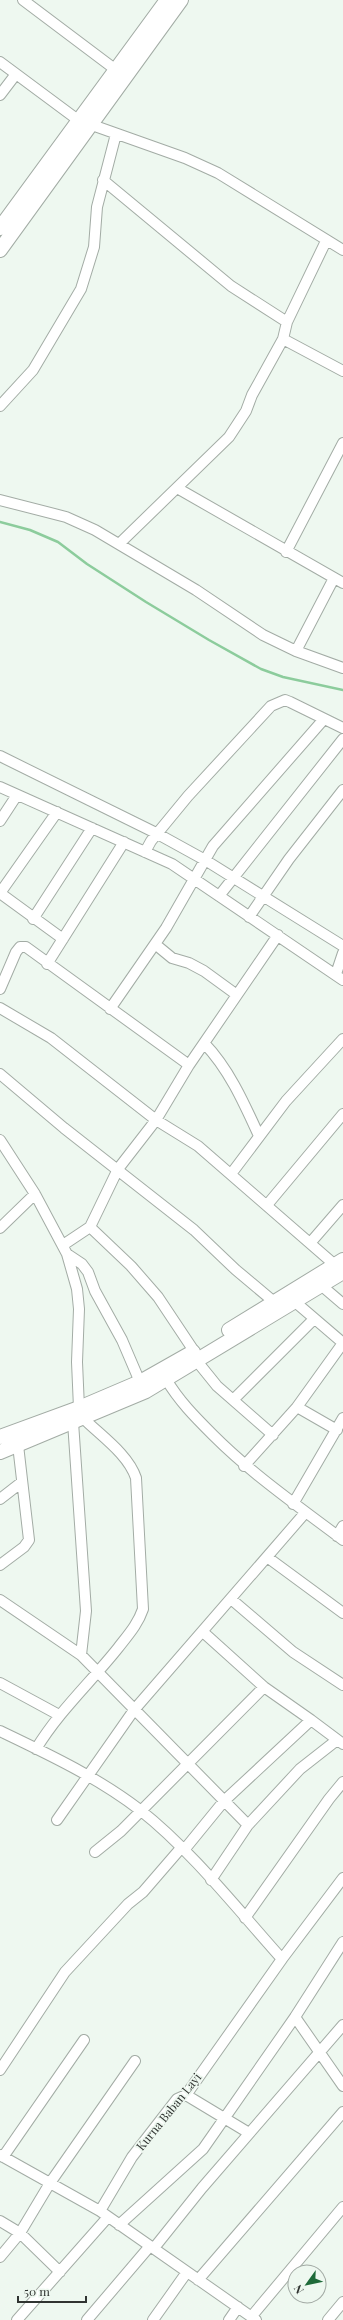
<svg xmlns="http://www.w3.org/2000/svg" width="343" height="2320" viewBox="0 0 343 2320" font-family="'Playfair Display',serif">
  <rect width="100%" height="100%" fill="#eef8f0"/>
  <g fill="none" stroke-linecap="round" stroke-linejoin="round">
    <path stroke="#8ccc9c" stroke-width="2.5" d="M0,522L30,530L58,542L87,564L146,602L209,640L261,669L283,677L343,690"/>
    <g stroke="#a3aca5" stroke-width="12">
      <path id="minor" d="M23,0L116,70
        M0,62L78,120L185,158L218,173L343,250
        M0,95L16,74
        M103,180L231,286L287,322
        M283,339L343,371
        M0,406L33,370L81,289L94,247L97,207L116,134
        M177,488L343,583
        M0,500L66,517L95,530L196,590L263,635L296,651L343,668
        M119,544L229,437L246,411L252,395L283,339L287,322L326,241
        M286,552L343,443
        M296,651L334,578
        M0,756L156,833L205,860L343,946
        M0,787L172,864L343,980
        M57,812L0,893L63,939
        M0,821L17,795
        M145,852L151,841L188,796L271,706L285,700L290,702L343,728
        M219,896L343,739
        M249,917L289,859L343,790
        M33,919L92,828
        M155,944L172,958L189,963L204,971L237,995
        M47,964L124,842
        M336,974L343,953
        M0,989L16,952L20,947H26L189,1065
        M0,1008L51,1038L156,1120L198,1146L335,1265
        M110,1009L166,928L213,846L324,719
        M204,1043C229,1069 244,1103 259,1136
        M0,1074L64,1128L194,1230L236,1270L273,1301
        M0,1140L35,1194L67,1254L77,1289L79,1309L77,1362L79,1408
        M231,1174L286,1101L343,1039
        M267,1205L343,1114
        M90,1227L131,1266L158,1297L194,1351
        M0,1228L35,1194
        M311,1242L343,1205
        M63,1245L90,1227L118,1169L156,1120L189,1065L278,935
        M67,1254L82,1264L88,1272L95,1291L122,1340L140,1382
        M322,1286L343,1304
        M294,1301L343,1343
        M196,1360L217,1386L273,1435
        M166,1379C179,1401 195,1417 213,1435C253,1475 298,1506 343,1540
        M233,1400L314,1319
        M297,1407L337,1430
        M73,1422L86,1611L81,1655
        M244,1466L297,1407L343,1343
        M0,1499L22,1482
        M293,1504L343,1418
        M337,1536L343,1526
        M267,1557L343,1613
        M0,1565L24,1547L29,1540L18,1445
        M231,1599L293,1652L343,1685
        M0,1600L81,1655L248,1825
        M203,1632L264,1687L311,1720
        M0,1683L59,1715
        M0,1731C48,1754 97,1777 140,1810C191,1850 238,1910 282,1959
        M36,1749C59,1711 91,1682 118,1648C128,1635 138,1624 143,1609L136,1478C128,1454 101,1436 83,1418
        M57,1820L134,1710L305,1513
        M184,1850L224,1801L311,1720L343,1744
        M95,1852L121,1831L264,1687
        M211,1880L248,1825L300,1769L337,1740
        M245,1918L329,1799L343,1782
        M295,2017L343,2086
        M0,2070L65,1972L128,1904L143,1892L181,1848
        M186,2095L249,2133
        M0,2155L100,2211L256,2320
        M3,2157L84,2040
        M100,2211L132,2157L177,2099L186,2095L282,1959L343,1878
        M0,2221L20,2233L60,2272
        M119,2225L203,2149L295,2017L343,1942
        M154,2248L202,2188L343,2025
        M0,2257L20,2233L50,2183L135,2061
        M198,2280L343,2112
        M251,2317L343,2207
        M17,2320L108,2217
        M87,2320L150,2246
        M153,2320L187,2272
        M229,2320L238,2307
        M328,2320L343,2302"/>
    </g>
    <g stroke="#a3aca5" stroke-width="16">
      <path id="secondary" d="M0,228L167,0
        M0,250L181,0
        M229,1330L343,1260
        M0,1437L79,1408L140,1382L193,1352
        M0,1452L146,1391L343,1272"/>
    </g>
    <use href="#minor" stroke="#fff" stroke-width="10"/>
    <use href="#secondary" stroke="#fff" stroke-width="14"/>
  </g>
  <g text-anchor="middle" stroke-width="3.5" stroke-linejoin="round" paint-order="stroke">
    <g font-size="12" fill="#303431" stroke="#eef8f0">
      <text transform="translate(169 2112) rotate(-51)" y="4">Kurna Baban Layi</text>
    </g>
  </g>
  <g transform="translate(307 2284) rotate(237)"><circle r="19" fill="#eef8f0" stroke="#a2aaa4"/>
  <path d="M0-3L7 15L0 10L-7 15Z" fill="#1e6a39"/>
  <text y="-6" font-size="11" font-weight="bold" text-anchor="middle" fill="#303431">N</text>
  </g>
  <path d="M18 2296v6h68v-6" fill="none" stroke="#303431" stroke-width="2"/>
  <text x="24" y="2296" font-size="12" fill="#303431" stroke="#eef8f0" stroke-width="3" paint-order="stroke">50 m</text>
</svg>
